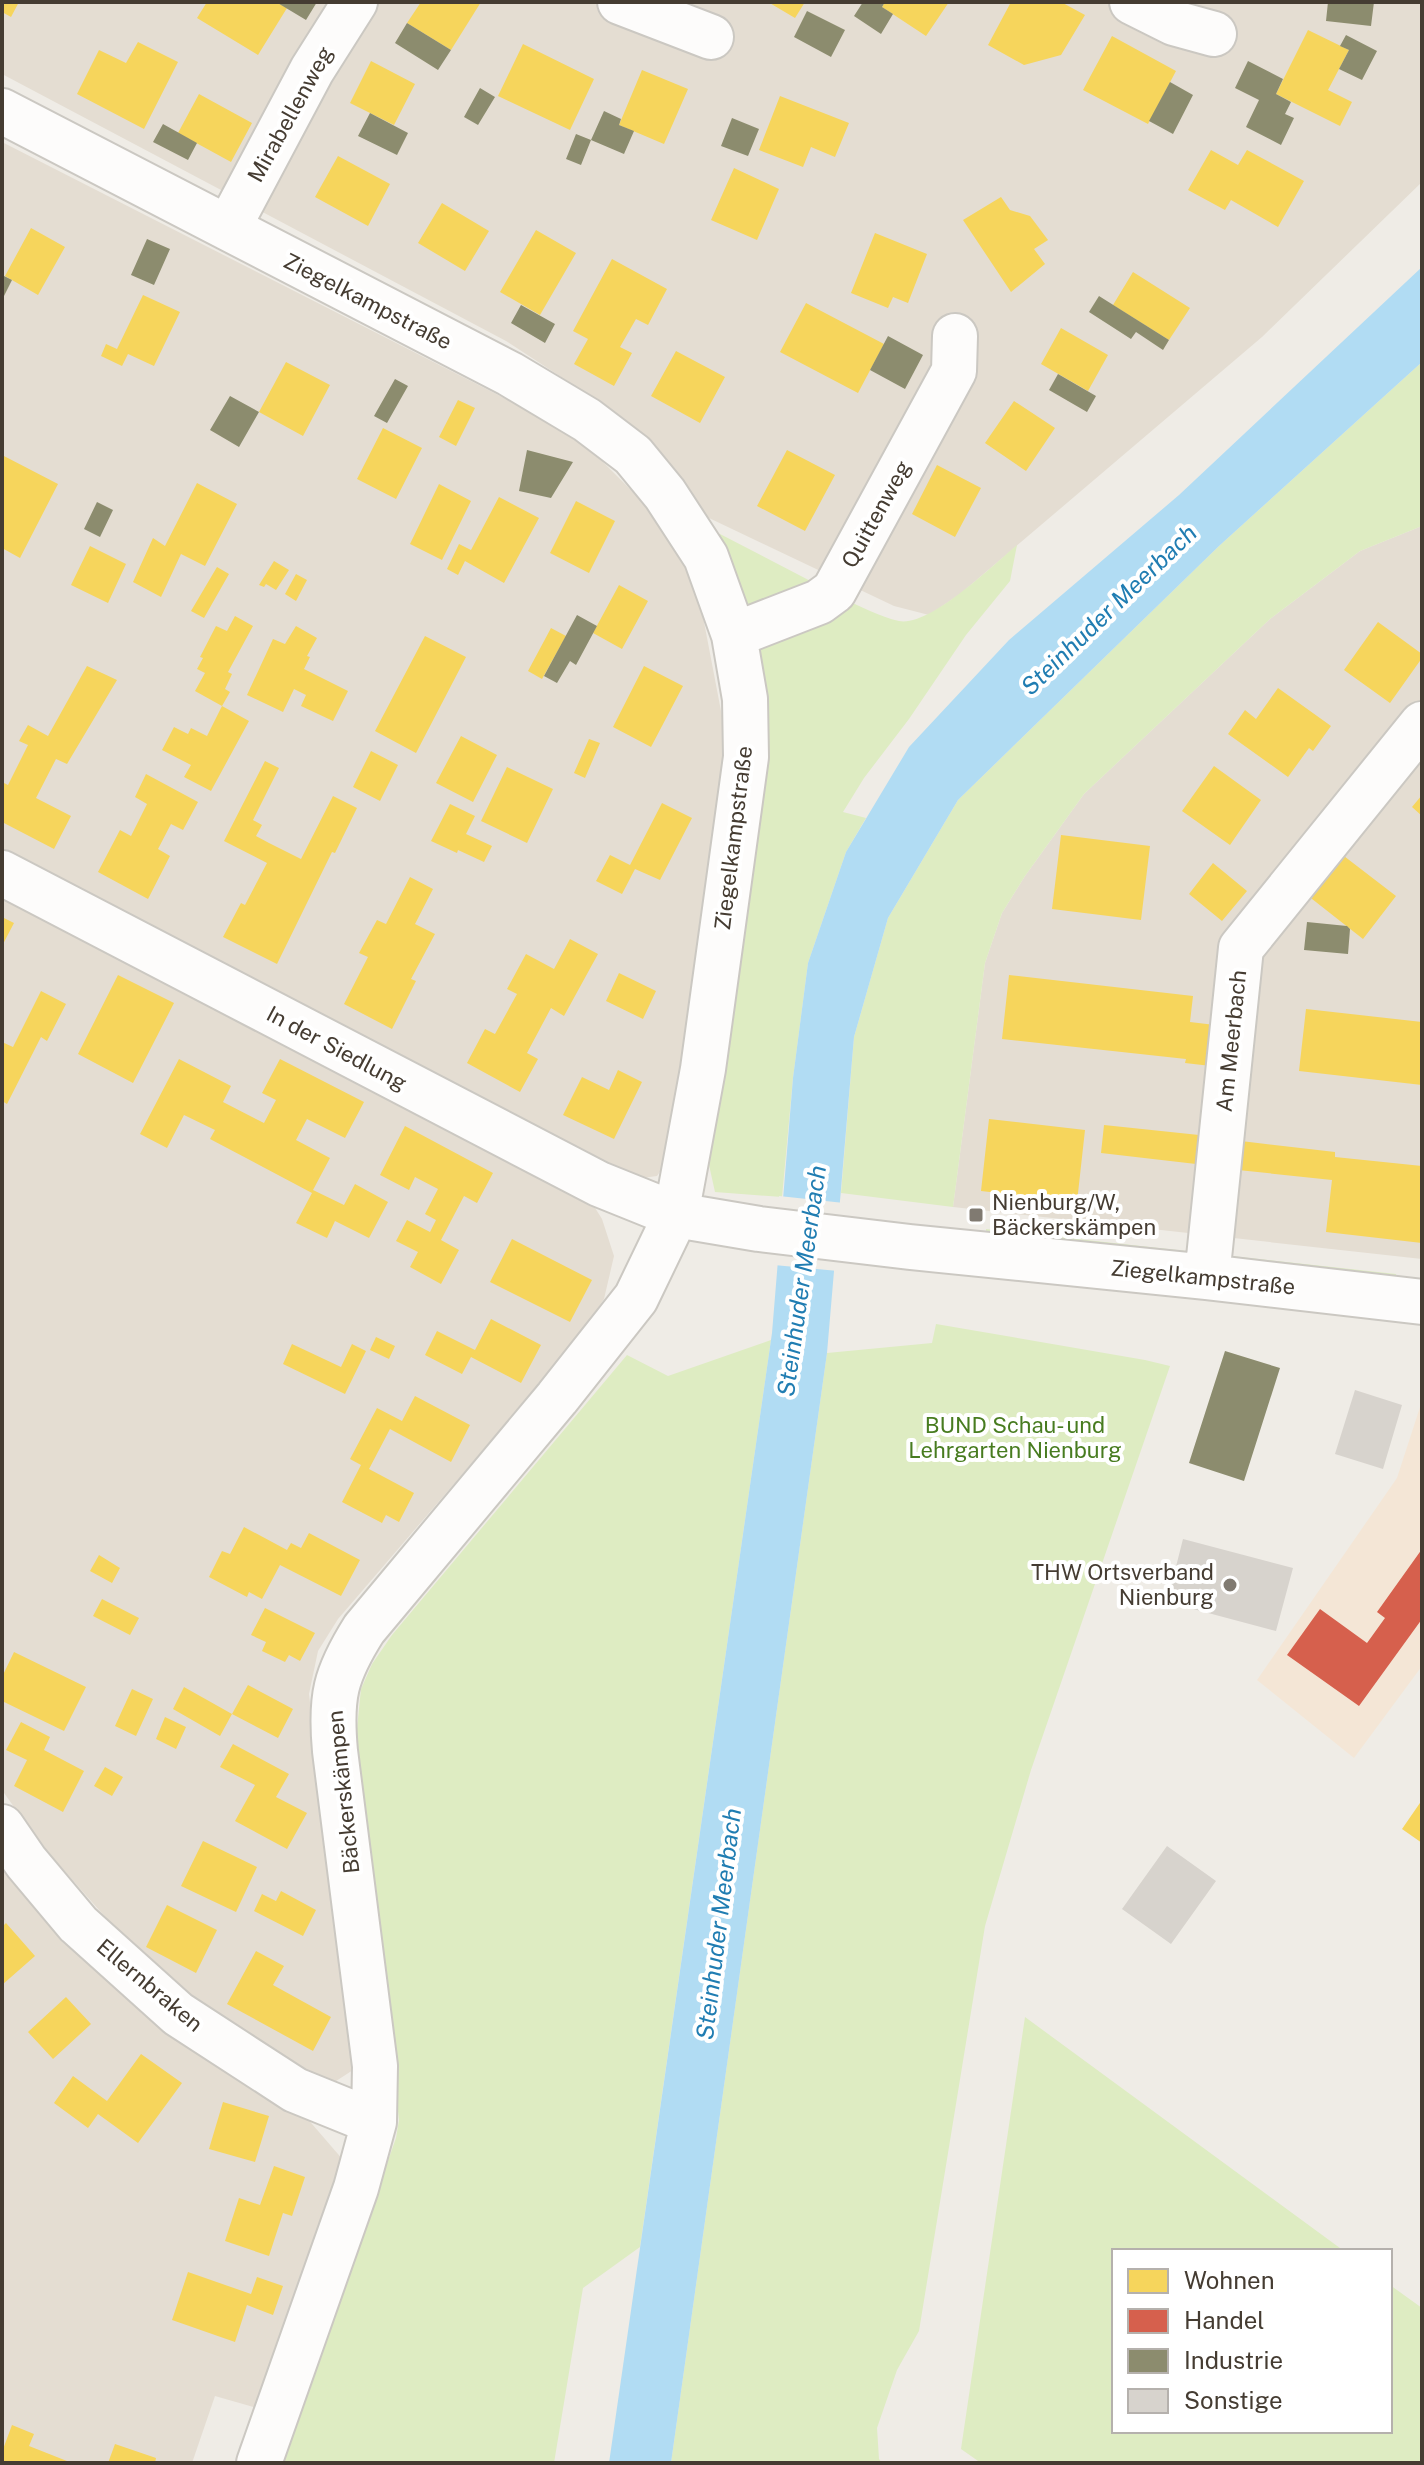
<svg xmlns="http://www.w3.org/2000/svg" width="1424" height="2465" viewBox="0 0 1424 2465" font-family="'Public Sans',sans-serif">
  <rect width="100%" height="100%" fill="#efece6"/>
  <path fill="#e4ddd2" d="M2,2H1422V182L1262,337L960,594L929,615L894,606L709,518L601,403L506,341L2,74Z
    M2,142L555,424L602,461L650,509L682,558L700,601L725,732L708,932L664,1166L657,1176L642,1178L600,1163L2,851Z
    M1422,526V1259L953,1207L985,963L1002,913L1025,876L1084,794L1270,619L1360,551Z
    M2,892L587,1195L602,1219L614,1256L604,1299L575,1343L338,1619L318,1651L309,1694L353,2070L330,2085L207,2017L137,1953L38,1841L2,1790Z
    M2,1857L306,2117L344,2161L257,2408L215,2396L192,2463H2Z"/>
  <path fill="#f4e6d6" d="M1422,1401V1666L1354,1758L1257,1680L1397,1478Z"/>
  <path fill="#deecc2" d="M1422,362V526L1360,551L1270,619L1084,794L1025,876L1002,913L985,963L953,1207L841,1193L854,1037L888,918L958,800L1219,546Z
    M713,532L720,534L822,587L745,613Z
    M1017,545L1010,581L966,635L909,719L864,778L843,812L866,818L846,852L808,963L793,1078L782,1197L715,1192L709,1165L720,1091L751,645L842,598C860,606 880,617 899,621C930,627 993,565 1017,545Z
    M986,1229L1396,1274V1280L986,1235Z
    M936,1324L1145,1360L1170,1366L1031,1770L985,1926L919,2331L897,2370L877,2428L879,2459L882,2463H671L827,1353L932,1343Z
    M771,1340L640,2247L583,2288L554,2463H281L396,2138L399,2120L356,1738L361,1689L372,1664L392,1635L627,1355L668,1376Z
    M1025,2017L1344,2251H1114V2431H1390V2285L1422,2308V2463H981L961,2449Z"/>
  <path fill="#b1dcf3" d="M1422,267V362L1219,546L958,800L888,918L854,1037L827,1353L671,2463H609L772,1333L793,1078L808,963L846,852L909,747L1009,640L1179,495Z"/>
  <path fill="#efece6" d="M779,1196L844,1203L838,1271L774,1265Z"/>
  <path fill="#f6d55c" d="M2,2H19L11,17L2,12Z
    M207,2H276L287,8L258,55L197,18Z
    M421,2H481L451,50L407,23Z
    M768,2H805L795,18Z
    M885,2H949L926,36L882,7Z
    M1011,2H1061L1085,15L1061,55L1024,65L988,45Z
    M1308,30L1349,50L1328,90L1352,102L1340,126L1276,94Z
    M1112,36L1176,71L1148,124L1083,90Z
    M138,42L178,62L144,129L77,94L99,50L126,63Z
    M523,44L594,79L570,130L498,96Z
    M371,61L415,84L394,125L350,103Z
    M642,70L688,89L664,144L619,125Z
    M199,94L252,123L231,162L178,133Z
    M780,96L849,123L835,157L811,147L803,167L759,150Z
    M1211,150L1238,165L1247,150L1304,181L1278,227L1231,200L1225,210L1188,190Z
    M338,156L390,184L368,226L315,197Z
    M734,168L779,189L757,240L711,220Z
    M1001,197L1010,210L1030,216L1048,240L1034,249L1045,264L1011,292L963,220Z
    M442,203L489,231L465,271L418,243Z
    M31,228L65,247L38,295L5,276Z
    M536,230L576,253L540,315L500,292Z
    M875,233L927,254L908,303L893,297L888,308L851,293Z
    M612,259L667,289L648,325L636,319L620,347L632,353L614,386L574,364L588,339L573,331Z
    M1133,272L1190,308L1169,340L1113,305Z
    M143,295L180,312L154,366L128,354L122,366L101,356L106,344L117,349Z
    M806,303L884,344L858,393L780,352Z
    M1061,328L1108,355L1088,391L1041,364Z
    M676,351L725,377L700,423L651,396Z
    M286,362L330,385L303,436L259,412Z
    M458,400L475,408L456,446L439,437Z
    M1014,401L1055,428L1026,471L985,443Z
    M383,428L422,448L396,499L357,479Z
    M787,450L835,475L805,531L757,506Z
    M2,455L58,484L20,558L2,548Z
    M937,465L981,488L955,537L912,514Z
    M197,483L237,504L205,566L181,554L161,597L133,582L153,538L165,546Z
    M439,484L471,501L442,560L410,544Z
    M499,497L539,518L504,583L465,561L458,575L447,569L459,544L471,550Z
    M576,501L615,521L589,573L550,553Z
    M90,546L126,564L108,603L71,585Z
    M274,561L289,570L276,590L266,584L264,587L259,585Z
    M217,567L229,574L204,618L191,611Z
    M296,574L307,580L296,601L285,594Z
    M619,585L648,601L622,649L593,633Z
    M235,616L253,626L228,672L232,674L225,689L230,692L222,706L195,691L205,673L197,669L203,658L200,657L216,626L227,631Z
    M1378,622L1422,654V658L1390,703L1344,670Z
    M296,626L317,638L307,656L310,657L304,669L348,691L333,721L301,706L306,695L294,689L283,712L247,695L273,639L285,644Z
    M551,628L566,636L542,679L528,671Z
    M425,636L466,657L416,753L375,731Z
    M87,666L117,680L67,764L56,759L36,798L71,816L54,849L2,822V782L8,785L28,745L19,741L28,725L48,736Z
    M644,666L683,686L651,747L613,727Z
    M1278,688L1331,726L1313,751L1309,748L1288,777L1228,734L1245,710L1256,719Z
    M222,706L249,721L211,791L184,777L191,765L162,750L174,727L188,734L191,728L207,736Z
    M461,736L497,755L473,802L436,783Z
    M589,739L600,743L585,778L574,773Z
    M371,751L398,765L380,801L353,787Z
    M265,761L279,768L253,820L262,825L256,836L269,843L301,859L333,796L357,808L335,853L332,852L277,964L223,937L241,903L245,905L267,863L224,841Z
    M1214,766L1261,800L1230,845L1182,811Z
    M507,767L553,789L527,843L481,821Z
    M146,774L198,802L183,830L171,824L158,849L170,856L148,899L98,872L120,830L131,836L147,804L135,797Z
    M1422,795V816L1412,807Z
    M662,803L692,818L660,880L635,869L622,894L596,881L610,855L630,865Z
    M450,804L475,816L466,834L492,846L484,862L458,850L457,853L431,841Z
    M1061,835L1150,846L1141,920L1052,909Z
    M1340,853L1396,896L1363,939L1307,895Z
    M1213,863L1247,891L1222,921L1189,894Z
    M410,877L433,889L415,924L435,934L411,979L416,981L392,1029L344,1004L368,957L359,953L377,920L386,924Z
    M2,917L14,923L2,946Z
    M570,939L598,954L564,1016L551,1008L527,1053L538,1059L520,1092L467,1063L485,1029L495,1034L517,994L507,989L526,954L554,969Z
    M619,973L656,991L643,1019L606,1001Z
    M118,975L174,1003L133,1083L78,1054Z
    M1009,975L1193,996L1190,1022L1215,1025L1211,1066L1185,1063L1186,1059L1002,1039Z
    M41,991L66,1004L47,1041L41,1037L7,1104L2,1101V1042L13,1047Z
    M1306,1009L1422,1022V1085L1299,1071Z
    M179,1059L231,1086L223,1102L264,1123L276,1100L262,1093L280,1059L364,1102L345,1138L307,1119L296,1140L330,1158L313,1190L344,1205L355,1184L388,1202L369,1238L335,1221L327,1238L296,1223L312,1193L210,1139L215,1130L184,1115L167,1148L140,1134Z
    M618,1070L642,1082L614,1139L563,1115L582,1077L609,1090Z
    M989,1119L1085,1130L1077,1202L981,1191Z
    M1104,1125L1199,1135L1196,1164L1101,1153Z
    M405,1126L493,1173L477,1203L464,1196L441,1240L459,1250L441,1284L410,1267L418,1252L396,1241L407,1220L430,1232L436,1220L425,1214L438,1189L415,1177L409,1190L380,1175Z
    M1241,1141L1335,1152V1157L1422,1166V1243L1326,1232L1332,1180L1238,1170Z
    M512,1239L592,1280L570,1322L490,1282Z
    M491,1319L541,1345L521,1383L471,1357L462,1374L425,1355L437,1331L475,1350Z
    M376,1337L395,1346L389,1359L370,1350Z
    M292,1344L341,1367L352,1344L366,1351L345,1394L283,1364Z
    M415,1396L470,1425L451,1462L390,1429L369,1469L414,1493L399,1522L386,1515L382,1523L342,1502L361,1465L350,1459L377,1408L402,1421Z
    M244,1527L287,1550L291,1543L301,1548L309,1533L360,1560L341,1596L280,1565L262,1599L249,1592L247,1597L209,1577L222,1551L230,1554Z
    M99,1555L120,1568L112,1583L90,1571Z
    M102,1599L139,1618L130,1635L93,1616Z
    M265,1608L315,1633L300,1661L289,1655L285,1662L262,1651L266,1642L251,1635Z
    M14,1652L86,1687L64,1731L2,1701V1677Z
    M248,1685L293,1709L278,1738L232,1714Z
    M184,1687L232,1714L220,1736L173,1709Z
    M132,1689L153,1699L136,1736L115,1726Z
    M165,1717L186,1727L176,1749L156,1739Z
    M21,1722L50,1737L44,1750L84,1771L63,1812L14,1786L27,1760L6,1750Z
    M233,1744L289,1774L276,1797L307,1813L287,1849L235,1821L255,1785L220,1767Z
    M105,1767L123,1777L112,1796L94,1786Z
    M1422,1800V1843L1402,1829Z
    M203,1841L257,1867L236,1912L181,1886Z
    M281,1891L316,1910L303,1936L254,1911L262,1894L276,1901Z
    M167,1905L217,1930L196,1973L146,1947Z
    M6,1923L35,1956L2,1985V1927Z
    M256,1951L284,1966L273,1985L331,2017L313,2051L227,2004Z
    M66,1997L91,2024L53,2059L28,2032Z
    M141,2054L182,2083L138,2143L98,2114L88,2128L54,2103L73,2076L107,2101Z
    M223,2102L269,2116L255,2162L209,2149Z
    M274,2166L305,2177L292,2216L283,2213L269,2256L225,2241L239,2198L260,2205Z
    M188,2272L251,2294L257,2277L283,2286L273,2315L247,2305L235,2342L172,2320Z
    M12,2425L34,2434L29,2446L72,2463H2V2452Z
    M115,2444L156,2458L155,2463H108Z"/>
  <path fill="#d6604d" d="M1422,1549V1619L1359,1706L1287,1655L1320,1609L1367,1643L1385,1618L1377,1612Z"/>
  <path fill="#8c8c6e" d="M276,2H317L306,20Z
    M863,2H885L882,7L893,14L881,34L854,16Z
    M1328,2H1374L1371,26L1326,21Z
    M807,11L845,30L831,57L794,37Z
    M407,23L451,50L438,70L395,43Z
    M1346,35L1377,51L1362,80L1339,69L1349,50L1340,46Z
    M1248,61L1283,79L1276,94L1291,102L1285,114L1294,118L1281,145L1246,127L1259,100L1235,88Z
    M1170,82L1193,95L1173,134L1149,121Z
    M480,88L495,97L478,125L464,117Z
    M604,111L621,119L619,125L634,131L624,154L591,140L581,165L566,159L576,134L591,140Z
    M370,113L408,133L397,155L358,136Z
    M732,118L759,129L748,156L721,146Z
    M163,124L197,143L188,160L153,142Z
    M147,239L170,249L154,285L131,275Z
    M2,275L12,280L2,300Z
    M1099,296L1169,340L1163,350L1136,332L1131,339L1089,312Z
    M521,305L555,324L545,343L511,323Z
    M888,336L923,355L905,389L870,370Z
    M1058,374L1096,396L1087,412L1049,390Z
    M395,379L408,386L387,423L374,416Z
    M230,396L259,412L239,447L210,430Z
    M527,450L573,462L551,498L519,491Z
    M97,502L113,510L100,537L84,529Z
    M577,615L597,626L576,665L570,661L557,683L544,676Z
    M1307,922L1347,926L1350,929L1348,954L1304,950Z
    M1225,1351L1280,1368L1244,1481L1189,1463Z"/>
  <path fill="#d7d3cd" d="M1355,1390L1402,1405L1383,1469L1335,1454Z
    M1183,1539L1293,1568L1276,1631L1167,1602Z
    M1167,1846L1216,1881L1171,1944L1122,1909Z"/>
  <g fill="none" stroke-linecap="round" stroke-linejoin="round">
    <g stroke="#cbc8c2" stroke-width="48">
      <path id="minor" d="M620,2L711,37
        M1132,2L1174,23L1214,34
        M2,111L510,374L587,420L633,455L665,494L706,557L734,635L745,699L746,757L703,1069L676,1215L636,1298L557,1398L364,1629C335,1675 330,1697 335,1751L375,2066L374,2122L356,2188L259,2463
        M228,228L312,70L355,2
        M734,635L819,602L834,591L954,371L955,336
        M2,873L599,1184L676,1215L759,1229L910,1247L1207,1277L1422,1302
        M1207,1277L1241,948L1422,724
        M2,1827L26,1862L78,1924L178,2014L295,2090L374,2122"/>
    </g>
    <use href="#minor" stroke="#fdfcfb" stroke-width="44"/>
  </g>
  <g fill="#807a71" stroke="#fff" stroke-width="3">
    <rect x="968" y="1207" width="16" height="16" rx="4"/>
    <circle cx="1230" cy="1585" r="8"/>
  </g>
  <g text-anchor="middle" stroke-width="8" stroke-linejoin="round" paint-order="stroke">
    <g font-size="22" fill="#453c32" stroke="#fff">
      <text transform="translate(290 114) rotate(-61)" y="8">Mirabellenweg</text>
      <text transform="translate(368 301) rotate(27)" y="8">Ziegelkampstraße</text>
      <text transform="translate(876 514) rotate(-61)" y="8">Quittenweg</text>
      <text transform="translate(733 838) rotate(-83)" y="8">Ziegelkampstraße</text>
      <text transform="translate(1231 1041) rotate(-84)" y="8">Am Meerbach</text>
      <text transform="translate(337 1048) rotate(28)" y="8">In der Siedlung</text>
      <text transform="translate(1203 1277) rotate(6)" y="8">Ziegelkampstraße</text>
      <text transform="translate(343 1792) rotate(-96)" y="8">Bäckerskämpen</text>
      <text transform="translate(150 1985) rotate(40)" y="8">Ellernbraken</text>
    </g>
    <g font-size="22" fill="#453c32" stroke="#fff" text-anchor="start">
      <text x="992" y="1210">Nienburg/W,<tspan x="992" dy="25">Bäckerskämpen</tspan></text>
      <text x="1214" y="1580" text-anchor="end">THW Ortsverband<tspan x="1214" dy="25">Nienburg</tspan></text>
    </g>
    <g font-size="22" fill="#487c20" stroke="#fff">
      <text x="1015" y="1433">BUND Schau- und<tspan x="1015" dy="25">Lehrgarten Nienburg</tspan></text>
    </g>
    <g font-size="24" font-style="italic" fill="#207db2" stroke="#fff">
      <text transform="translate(1109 610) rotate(-44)" y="8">Steinhuder Meerbach</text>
      <text transform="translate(802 1281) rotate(-82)" y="8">Steinhuder Meerbach</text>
      <text transform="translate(719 1924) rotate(-83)" y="8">Steinhuder Meerbach</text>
    </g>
  </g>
  <rect width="1424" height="2465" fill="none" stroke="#453c32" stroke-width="8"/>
  <rect x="1112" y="2249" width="280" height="184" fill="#ffffff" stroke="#b5b1ad" stroke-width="2"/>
  <rect x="1128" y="2269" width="40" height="24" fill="#f6d55c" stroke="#b5b1ad" stroke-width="2"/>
  <text x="1184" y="2289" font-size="24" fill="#453c32">Wohnen</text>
  <rect x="1128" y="2309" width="40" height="24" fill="#d6604d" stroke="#b5b1ad" stroke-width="2"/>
  <text x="1184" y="2329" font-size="24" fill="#453c32">Handel</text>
  <rect x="1128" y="2349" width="40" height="24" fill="#8c8c6e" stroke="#b5b1ad" stroke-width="2"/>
  <text x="1184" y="2369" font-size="24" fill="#453c32">Industrie</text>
  <rect x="1128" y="2389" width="40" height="24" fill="#d7d3cd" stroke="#b5b1ad" stroke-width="2"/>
  <text x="1184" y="2409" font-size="24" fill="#453c32">Sonstige</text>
</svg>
